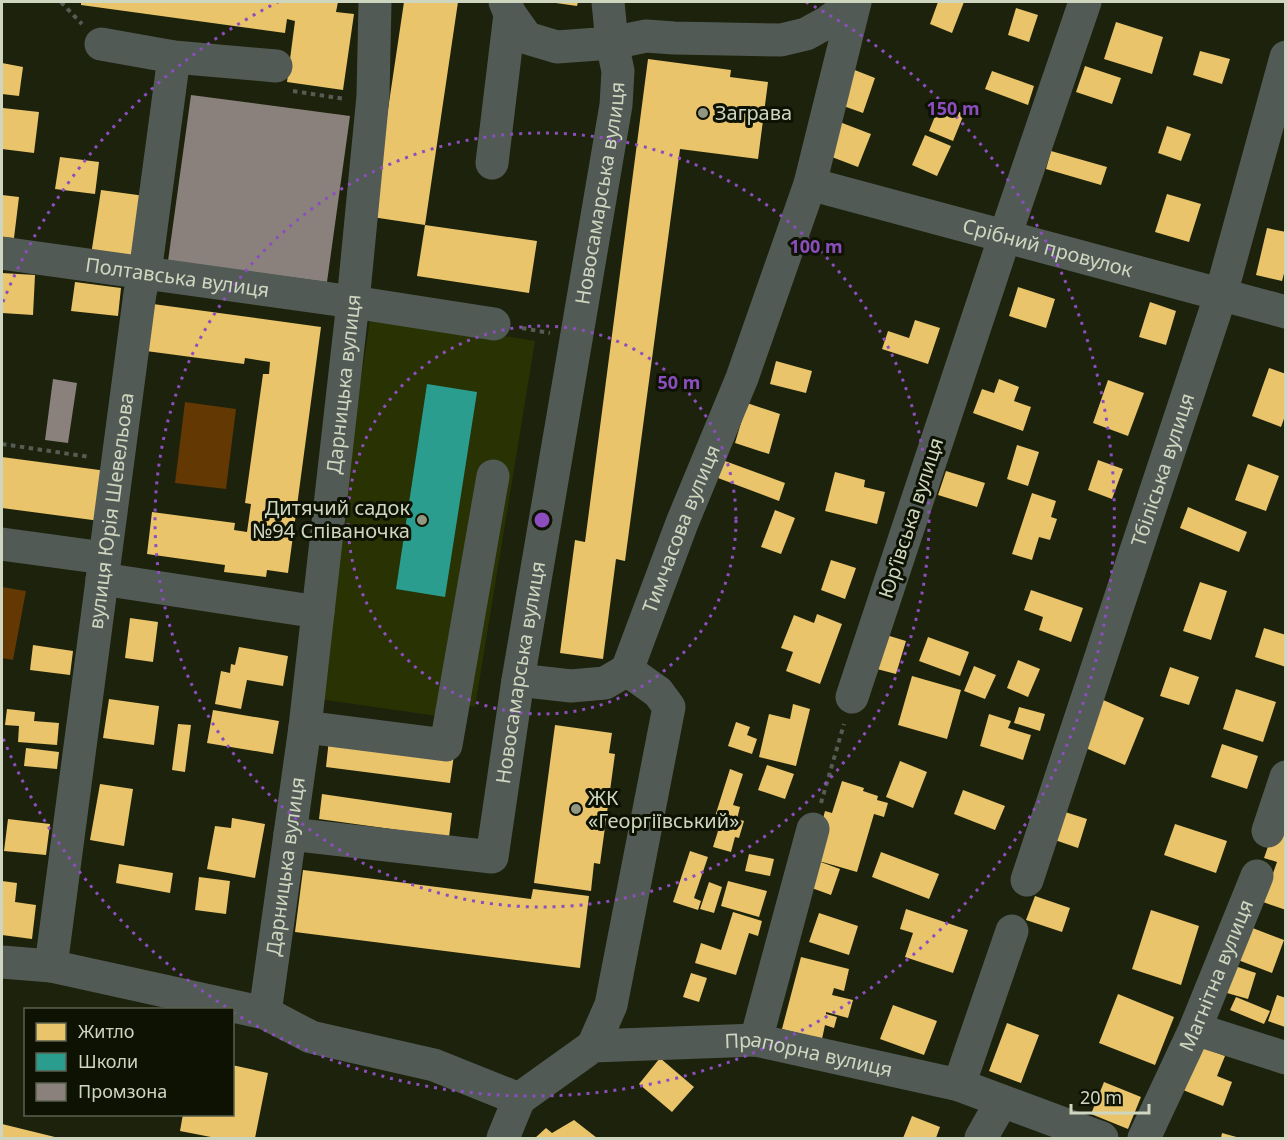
<svg xmlns="http://www.w3.org/2000/svg" width="1287" height="1140" viewBox="0 0 1287 1140" font-family="'Noto Sans',sans-serif">
  <rect width="100%" height="100%" fill="#1d220c"/>
  <path fill="#293203" d="M371,314L535,341L475,707L447,702L444,717L312,698Z"/>
  <path fill="#633802" d="M185,402L236,409L226,489L175,483Z
    M2,587L26,591L13,660L2,658Z"/>
  <path fill="#e9c46a" d="M81,2H338L336,12L354,14L343,90L287,82L295,21L287,19L285,33L81,5Z
    M404,2H458L425,225L372,217Z
    M556,2H578L577,6L556,3Z
    M938,2H964L952,33L930,24Z
    M1016,8L1038,15L1029,42L1008,35Z
    M1116,22L1163,37L1152,74L1104,59Z
    M1200,51L1230,59L1222,84L1193,75Z
    M648,59L731,70L730,77L768,82L758,159L680,149L625,561L616,559L603,659L560,653L575,540L585,542Z
    M2,63L23,67L19,96L2,94Z
    M1085,66L1121,78L1112,104L1076,92Z
    M847,67L875,78L863,113L835,103Z
    M992,71L1034,86L1028,105L985,89Z
    M940,104L964,114L953,141L929,131Z
    M3,108L39,112L34,153L2,149Z
    M837,121L871,134L858,167L824,154Z
    M1167,126L1191,134L1181,161L1158,153Z
    M925,135L951,146L937,176L912,165Z
    M1051,151L1107,167L1101,185L1046,169Z
    M60,157L99,162L95,194L55,189Z
    M101,190L145,196L135,262L91,255Z
    M1167,194L1201,204L1189,242L1155,232Z
    M2,195L19,197L14,238L2,237Z
    M425,225L537,241L529,293L417,276Z
    M1267,228L1286,232V266L1282,281L1256,275Z
    M2,273L35,275L33,315L2,313Z
    M75,282L121,288L118,316L71,311Z
    M1018,287L1055,299L1046,328L1009,316Z
    M1150,302L1176,311L1166,345L1139,337Z
    M153,304L321,327L288,573L267,570L266,577L224,572L225,565L147,554L152,512L235,523L234,530L247,532L251,504L245,503L263,374H269L270,362L245,358L244,364L146,351Z
    M915,320L940,328L928,364L882,349L888,331L909,338Z
    M776,361L812,371L806,393L770,384Z
    M1269,368L1286,374V413L1281,427L1252,416Z
    M999,379L1019,387L1014,401L1031,407L1023,431L973,413L982,389L994,393Z
    M1108,380L1144,393L1128,436L1093,423Z
    M747,403L780,414L769,454L735,443Z
    M1017,445L1039,452L1028,486L1007,479Z
    M2,457L107,471L100,521L2,508Z
    M1098,460L1123,469L1112,499L1088,490Z
    M725,461L785,483L779,501L718,478Z
    M1248,464L1279,476L1266,511L1235,500Z
    M946,471L985,483L977,507L938,495Z
    M835,472L865,480L864,487L885,492L877,524L825,511Z
    M1032,493L1056,501L1051,517L1057,519L1050,540L1039,537L1032,560L1012,554Z
    M1188,507L1247,532L1239,552L1180,528Z
    M775,510L795,518L781,554L761,547Z
    M831,560L856,568L845,599L821,590Z
    M1200,582L1227,591L1211,640L1183,631Z
    M1031,590L1083,608L1071,642L1039,630L1043,617L1024,610Z
    M817,614L842,624L820,684L786,671L793,652L781,648L794,615L814,623Z
    M130,618L158,622L153,662L125,658Z
    M1264,628L1286,635V667L1255,657Z
    M883,634L906,641L896,674L873,668Z
    M928,637L969,652L960,676L919,661Z
    M33,645L73,651L70,675L30,670Z
    M239,647L288,656L283,686L247,680L241,709L215,704L221,671L230,673L231,664L235,665Z
    M1018,660L1040,669L1028,697L1007,688Z
    M974,666L996,675L985,699L964,691Z
    M1170,667L1199,677L1189,705L1160,696Z
    M912,676L961,690L947,739L898,725Z
    M1236,689L1276,702L1263,742L1223,729Z
    M109,699L159,706L154,745L103,738Z
    M1101,699L1144,718L1125,765L1081,746Z
    M793,704L810,709L796,766L759,757L769,714L790,719Z
    M1019,707L1045,714L1040,731L1014,723Z
    M7,709L35,712L34,721L59,723L57,745L18,742L19,726L5,725Z
    M213,710L279,721L273,754L207,743Z
    M989,714L1011,721L1008,728L1031,735L1023,760L980,746Z
    M736,722L750,727L747,735L757,739L752,754L728,746Z
    M178,724L191,725L185,772L172,770Z
    M555,725L612,733L609,753L615,754L600,864L594,863L591,891L534,883Z
    M329,739L454,755L450,783L326,767Z
    M1222,744L1258,756L1247,789L1211,777Z
    M26,748L59,752L57,769L24,766Z
    M900,761L927,772L913,808L886,797Z
    M767,765L794,774L785,799L758,790Z
    M730,769L743,774L733,805L740,807L737,819L744,821L739,838L735,837L731,852L713,847L718,831L711,829Z
    M842,781L864,788L863,791L878,796L877,800L888,803L884,817L874,814L857,872L812,859L825,811L832,813Z
    M100,784L133,789L124,846L90,840Z
    M963,790L1005,806L995,830L954,814Z
    M322,794L452,813L449,837L319,819Z
    M1062,811L1087,819L1078,848L1052,839Z
    M1280,812L1286,814V910L1263,902L1277,862L1264,858Z
    M232,818L265,824L255,878L207,869L215,826L231,828Z
    M8,819L50,824L46,855L4,851Z
    M1175,824L1227,841L1216,873L1164,855Z
    M690,851L708,857L694,898L701,901L698,910L673,902Z
    M881,852L939,874L929,899L872,877Z
    M749,854L774,859L770,876L745,871Z
    M818,861L840,869L831,895L809,887Z
    M119,864L173,873L170,893L116,883Z
    M303,870L531,899L533,889L589,896L580,968L295,932Z
    M199,877L230,881L226,914L195,910Z
    M2,881L17,883L15,902L36,905L32,939L2,935Z
    M728,881L767,891L759,917L721,906Z
    M709,882L722,887L714,913L700,909Z
    M1035,896L1070,908L1062,932L1026,920Z
    M906,909L968,930L953,973L905,957L913,933L900,929Z
    M1151,910L1199,926L1181,985L1132,969Z
    M733,912L762,921L758,936L749,933L736,975L695,963L701,943L721,950Z
    M819,913L858,926L849,955L809,942Z
    M1250,927L1284,940L1272,973L1238,960Z
    M801,957L849,969L844,991L834,988L832,995L853,1000L848,1018L826,1012V1014L837,1017L834,1028L825,1025L822,1039L782,1029Z
    M1235,966L1256,973L1248,999L1227,993Z
    M691,973L707,978L699,1002L683,997Z
    M1118,994L1174,1017L1155,1065L1099,1043Z
    M1277,995L1286,998L1285,1027L1268,1021Z
    M1236,997L1270,1011L1264,1024L1230,1010Z
    M893,1005L937,1021L924,1055L880,1039Z
    M1007,1023L1039,1035L1021,1083L989,1071Z
    M1195,1044L1225,1056L1217,1076L1232,1082L1223,1106L1178,1088Z
    M660,1058L694,1087L672,1112L639,1084Z
    M232,1065L268,1073L255,1138H216L180,1131L183,1114H232Z
    M1104,1082L1141,1097L1128,1129L1091,1114Z
    M912,1116L940,1127L936,1138H903Z
    M574,1120L597,1138H535L546,1128L552,1133Z
    M2,1124L59,1138H2Z
    M1222,1133L1240,1138H1221Z"/>
  <path fill="#2a9d8f" d="M427,384L477,392L445,597L396,589Z"/>
  <path fill="#8a817c" d="M191,95L350,116L327,282L168,261Z
    M53,379L77,383L68,443L45,440Z"/>
  <g fill="none" stroke-linecap="round" stroke-linejoin="round">
    <path stroke="#565b53" stroke-width="4" stroke-dasharray="4.5 4.5" stroke-linecap="butt" d="M61,2L82,24
      M293,91L345,99
      M522,328L550,333
      M2,444L90,457
      M821,803L844,724"/>
    <g stroke="#525a55" stroke-width="33">
      <path d="M505,2L510,14L527,38L557,47L612,43L646,36L674,38L781,40L806,34L826,23L855,2"/>
      <path d="M101,44L174,57L276,66"/>
      <path d="M492,163L510,14"/>
      <path id="s1" d="M810,184L1286,312"/>
      <path id="s2" d="M2,253L353,302L494,324"/>
      <path d="M2,544L104,558"/>
      <path d="M102,579L318,612"/>
      <path d="M518,680L571,686L605,683L627,670"/>
      <path d="M852,697L1005,236L1085,2"/>
      <path d="M305,727L446,745L493,476"/>
      <path d="M1268,831L1286,777"/>
      <path id="s3" d="M290,834L492,857L518,680L616,105L618,71L612,43L608,2"/>
      <path id="s4" d="M1027,880L1221,294L1286,57"/>
      <path d="M2,962L51,966L265,1013L311,1037L434,1065L519,1099"/>
      <path id="s5" d="M51,966L140,293L145,273L174,57"/>
      <path id="s6" d="M265,1013L305,727L353,302L373,96L375,2"/>
      <path d="M1195,1029L1286,1058"/>
      <path d="M756,1040L813,829"/>
      <path id="s7" d="M593,1046L611,1005L669,707L658,692L627,670L682,523L742,378L810,184L855,2"/>
      <path d="M959,1085L1012,931"/>
      <path id="s8" d="M519,1099L593,1046L756,1040L959,1085L1102,1138"/>
      <path d="M503,1138L519,1099"/>
      <path d="M981,1138L1002,1101"/>
      <path id="s9" d="M1144,1138L1195,1029L1257,876"/>
    </g>
  </g>
  <g fill="none" stroke="#8c4ebf" stroke-width="3" stroke-dasharray="3 6">
    <circle cx="542" cy="520" r="194"/>
    <circle cx="542" cy="520" r="387"/>
    <path d="M226 1007A581 581 0 0 1 3 738M3 302A581 581 0 0 1 278 2M806 2A581 581 0 1 1 234 1013"/>
  </g>
  <g fill="#919781" stroke="#0e1203" stroke-width="2">
    <circle cx="703" cy="113" r="6"/>
    <circle cx="422" cy="520" r="6"/>
    <circle cx="576" cy="809" r="6"/>
  </g>
  <g text-anchor="middle" stroke-width="6" stroke-linejoin="round" paint-order="stroke">
    <g font-size="20" fill="#cfd6c0" stroke="#0e1203" text-anchor="start">
      <text x="715" y="120">Заграва</text>
      <text x="410" y="515" text-anchor="end">Дитячий садок<tspan x="410" dy="23">№94 Співаночка</tspan></text>
      <text x="588" y="805">ЖК<tspan x="588" dy="23">«Георгіївський»</tspan></text>
    </g>
    <g font-size="20" fill="#cfd6c0" stroke="#0e1203">
      <text dy="7" stroke="none"><textPath href="#s3" startOffset="876">Новосамарська вулиця</textPath></text>
      <text dy="7" stroke="none"><textPath href="#s1" startOffset="246">Срібний провулок</textPath></text>
      <text dy="7" stroke="none"><textPath href="#s2" startOffset="177">Полтавська вулиця</textPath></text>
      <text dy="7" stroke="none"><textPath href="#s6" startOffset="634">Дарницька вулиця</textPath></text>
      <text dy="7" stroke="none"><textPath href="#s4" startOffset="432">Тбіліська вулиця</textPath></text>
      <text dy="7" stroke="none"><textPath href="#s5" startOffset="459">вулиця Юрія Шевельова</textPath></text>
      <text transform="translate(911 518) rotate(-72)" y="7">Юрʼївська вулиця</text>
      <text dy="7" stroke="none"><textPath href="#s7" startOffset="556">Тимчасова вулиця</textPath></text>
      <text dy="7" stroke="none"><textPath href="#s3" startOffset="390">Новосамарська вулиця</textPath></text>
      <text dy="7" stroke="none"><textPath href="#s6" startOffset="148">Дарницька вулиця</textPath></text>
      <text dy="7" stroke="none"><textPath href="#s9" startOffset="178">Магнітна вулиця</textPath></text>
      <text dy="7" stroke="none"><textPath href="#s8" startOffset="308">Прапорна вулиця</textPath></text>
    </g>
  </g>
  <circle cx="542" cy="520" r="9" fill="#8c4ebf" stroke="#0e1203" stroke-width="3"/>
  <g font-size="18" text-anchor="middle" font-weight="bold" fill="#8c4ebf" stroke="#0e1203" stroke-width="6" stroke-linejoin="round" paint-order="stroke">
    <text x="953" y="115">150 m</text>
    <text x="816" y="253">100 m</text>
    <text x="679" y="389">50 m</text>
  </g>
  <rect width="1287" height="1140" fill="none" stroke="#cfd6c0" stroke-width="6"/>
  <rect x="24" y="1008" width="210" height="108" fill="#0e1203" stroke="#5b604f" stroke-width="1.5"/>
  <rect x="36" y="1023" width="30" height="18" fill="#e9c46a" stroke="#5b604f" stroke-width="1.5"/>
  <text x="78" y="1038" font-size="18" fill="#cfd6c0">Житло</text>
  <rect x="36" y="1053" width="30" height="18" fill="#2a9d8f" stroke="#5b604f" stroke-width="1.5"/>
  <text x="78" y="1068" font-size="18" fill="#cfd6c0">Школи</text>
  <rect x="36" y="1083" width="30" height="18" fill="#8a817c" stroke="#5b604f" stroke-width="1.5"/>
  <text x="78" y="1098" font-size="18" fill="#cfd6c0">Промзона</text>
  <path d="M1071 1104v9h78v-9" fill="none" stroke="#cfd6c0" stroke-width="3"/>
  <text x="1080" y="1104" font-size="18" fill="#cfd6c0" stroke="#0e1203" stroke-width="4.5" paint-order="stroke">20 m</text>
</svg>
